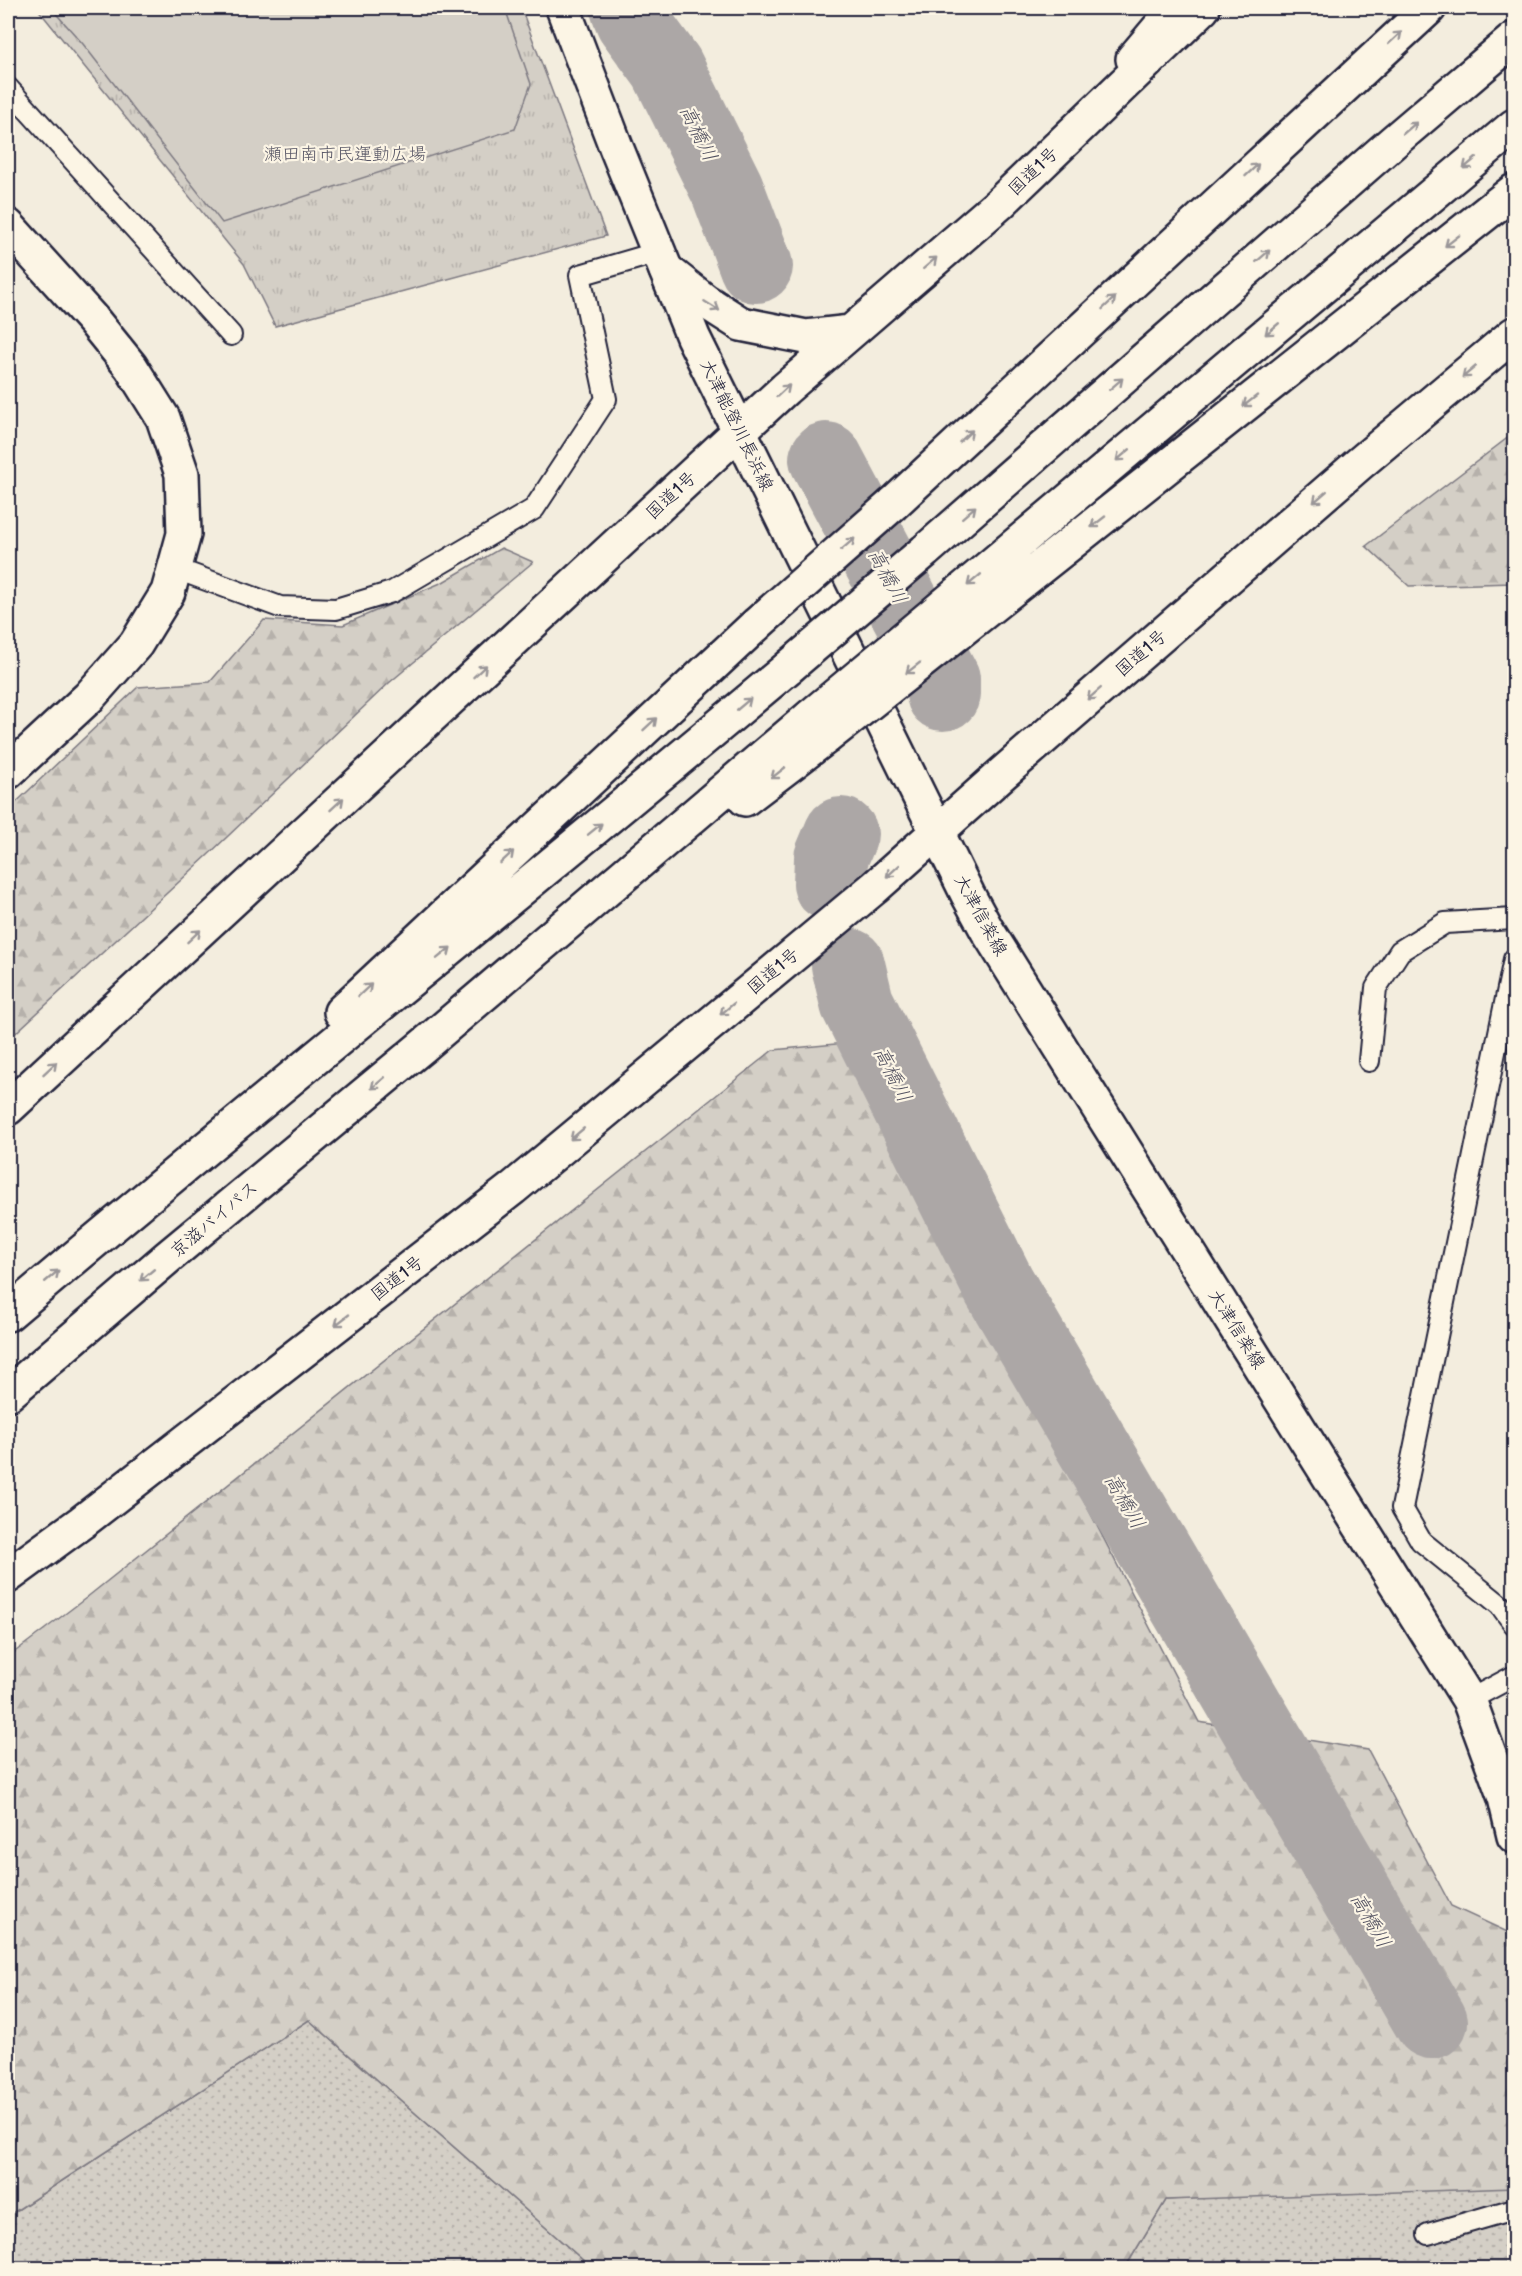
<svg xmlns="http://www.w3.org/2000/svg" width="1522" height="2276" viewBox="0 0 1522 2276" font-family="'Balsamiq Sans','Klee One',sans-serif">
  <defs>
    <pattern id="grass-dots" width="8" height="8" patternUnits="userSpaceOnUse" patternTransform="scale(1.5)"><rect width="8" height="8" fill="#d4cfc6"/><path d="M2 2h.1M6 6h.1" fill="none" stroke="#b6b1ab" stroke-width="1.8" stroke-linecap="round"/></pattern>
    <pattern id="forest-firs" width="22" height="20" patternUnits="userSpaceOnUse" patternTransform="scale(1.5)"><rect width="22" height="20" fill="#d4cfc6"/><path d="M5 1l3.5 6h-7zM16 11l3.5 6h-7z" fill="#b6b1ab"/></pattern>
    <pattern id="park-tufts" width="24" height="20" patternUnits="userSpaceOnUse" patternTransform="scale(1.5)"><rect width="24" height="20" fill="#d4cfc6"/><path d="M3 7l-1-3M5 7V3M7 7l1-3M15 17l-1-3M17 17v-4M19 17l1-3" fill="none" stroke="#b6b1ab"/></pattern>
  </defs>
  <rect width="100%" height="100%" fill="#f3edde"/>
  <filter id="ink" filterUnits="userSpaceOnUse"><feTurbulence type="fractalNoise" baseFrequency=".0167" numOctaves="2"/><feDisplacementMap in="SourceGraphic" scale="12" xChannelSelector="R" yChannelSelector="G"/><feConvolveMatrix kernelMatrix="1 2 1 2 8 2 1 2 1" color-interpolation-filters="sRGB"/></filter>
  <g filter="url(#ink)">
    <path fill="url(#grass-dots)" stroke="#7b7880" stroke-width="1.5" d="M309,2020L592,2268H8V2216Z
      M1514,2179V2268H1125L1166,2200Z"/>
    <path fill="url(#forest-firs)" stroke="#7b7880" stroke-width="1.5" d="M1514,433V583L1409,586L1366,546Z
      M501,548L533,562L389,683L207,856L8,1040V810L138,687L210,682L264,620L343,625L443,582Z
      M846,1043L1199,1722L1368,1750L1451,1906L1514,1935V2188L1166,2200L1125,2268H592L309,2020L8,2216V1657L86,1598L773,1050Z"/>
    <path fill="url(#park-tufts)" stroke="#7b7880" stroke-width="1.5" d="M37,8H521L606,236L275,326L244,264Z"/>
    <path fill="#d4cfc6" stroke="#7b7880" stroke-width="1.5" d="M51,8H505L531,84L515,129L222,223L83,44Z"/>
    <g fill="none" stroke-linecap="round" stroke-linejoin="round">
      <path stroke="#aca7a6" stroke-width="74" d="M627,8L632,20L667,68L727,189L756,266
        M826,459L943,679V694
        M830,884L831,858L841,834
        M848,965L857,1003L999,1286L1431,2022"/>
      <g stroke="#22223b" stroke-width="24">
        <path id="lane" d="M8,88L231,335
          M174,568L280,607L336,609L392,592L534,509L606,399L580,275L659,252
          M1514,959L1402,1508L1421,1541L1500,1605L1514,1624
          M1369,1061L1376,988L1400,951L1445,923L1514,919
          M1469,1700L1514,1676
          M1428,2234L1514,2209"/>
      </g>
      <g stroke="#22223b" stroke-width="38">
        <path id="secondary" d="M8,226L93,320L131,367L163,418L182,474L184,534L168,592L136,644L89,697L8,772"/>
      </g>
      <g stroke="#22223b" stroke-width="38">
        <path id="primary" d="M563,8L616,147L693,337L968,895L987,930L1469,1700L1505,1798L1514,1836
          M1133,59L1176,8"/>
      </g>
      <g stroke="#22223b" stroke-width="38">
        <path id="highway" d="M666,270L705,301L741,324L806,337L851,332
          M893,504L1429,8
          M925,551L1393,142L1514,39
          M943,606L1514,126
          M959,632L1514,191
          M745,799L825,738
          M341,1012L757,624
          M8,1108L785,389L999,204L1203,8
          M8,1314C265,1096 530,885 789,667
          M8,1394L168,1257L423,1046L811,716
          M8,1576L82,1522L513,1188L874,888L1003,773L1359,464L1514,334"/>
      </g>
      <use href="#lane" stroke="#fcf5e5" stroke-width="20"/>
      <use href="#secondary" stroke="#fcf5e5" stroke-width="33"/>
      <use href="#primary" stroke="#fcf5e5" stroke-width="33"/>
      <use href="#highway" stroke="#fcf5e5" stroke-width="33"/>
      <g stroke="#22223b" stroke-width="38" stroke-linecap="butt">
        <path id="highway-bridge" d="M757,624L893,504
          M789,667L925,551
          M811,716L943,606
          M825,738L959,632"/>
      </g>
      <use href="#highway-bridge" stroke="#fcf5e5" stroke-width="33"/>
    </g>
    <defs><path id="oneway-shaft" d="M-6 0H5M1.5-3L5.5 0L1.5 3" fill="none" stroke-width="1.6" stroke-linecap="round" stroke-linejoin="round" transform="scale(1.5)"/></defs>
    <g stroke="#9a9698">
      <use href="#oneway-shaft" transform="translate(1395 38) rotate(-42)"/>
      <use href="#oneway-shaft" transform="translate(1410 128) rotate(-40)"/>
      <use href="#oneway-shaft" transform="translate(1470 163) rotate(140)"/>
      <use href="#oneway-shaft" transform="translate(1252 170) rotate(-43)"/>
      <use href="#oneway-shaft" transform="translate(1452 241) rotate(142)"/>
      <use href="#oneway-shaft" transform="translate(1263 256) rotate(-41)"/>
      <use href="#oneway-shaft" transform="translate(930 263) rotate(-41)"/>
      <use href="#oneway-shaft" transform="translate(1109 303) rotate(-43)"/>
      <use href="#oneway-shaft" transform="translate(712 306) rotate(32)"/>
      <use href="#oneway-shaft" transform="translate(1272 329) rotate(140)"/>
      <use href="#oneway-shaft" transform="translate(1469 372) rotate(140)"/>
      <use href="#oneway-shaft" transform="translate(1116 384) rotate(-41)"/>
      <use href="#oneway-shaft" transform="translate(783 391) rotate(-42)"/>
      <use href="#oneway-shaft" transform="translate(1250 401) rotate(142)"/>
      <use href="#oneway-shaft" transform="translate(966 436) rotate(-43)"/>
      <use href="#oneway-shaft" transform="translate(1123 455) rotate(140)"/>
      <use href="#oneway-shaft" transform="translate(1320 497) rotate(139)"/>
      <use href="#oneway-shaft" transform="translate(969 512) rotate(-41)"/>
      <use href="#oneway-shaft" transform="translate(1098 522) rotate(142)"/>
      <use href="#oneway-shaft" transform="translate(848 544) rotate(-41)"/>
      <use href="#oneway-shaft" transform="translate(974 580) rotate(140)"/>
      <use href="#oneway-shaft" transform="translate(913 668) rotate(142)"/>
      <use href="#oneway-shaft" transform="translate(480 671) rotate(-43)"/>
      <use href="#oneway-shaft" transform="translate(1094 694) rotate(139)"/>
      <use href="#oneway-shaft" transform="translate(744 704) rotate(-40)"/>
      <use href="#oneway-shaft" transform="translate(650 724) rotate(-43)"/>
      <use href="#oneway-shaft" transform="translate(778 773) rotate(142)"/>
      <use href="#oneway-shaft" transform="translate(337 804) rotate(-43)"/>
      <use href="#oneway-shaft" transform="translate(595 829) rotate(-39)"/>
      <use href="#oneway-shaft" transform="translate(507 857) rotate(-43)"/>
      <use href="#oneway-shaft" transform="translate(893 871) rotate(138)"/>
      <use href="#oneway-shaft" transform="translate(194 936) rotate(-43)"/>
      <use href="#oneway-shaft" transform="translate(444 953) rotate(-39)"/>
      <use href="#oneway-shaft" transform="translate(365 990) rotate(-43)"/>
      <use href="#oneway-shaft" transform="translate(727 1009) rotate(140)"/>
      <use href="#oneway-shaft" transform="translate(50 1068) rotate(-43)"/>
      <use href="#oneway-shaft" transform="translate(378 1083) rotate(140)"/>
      <use href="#oneway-shaft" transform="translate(577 1134) rotate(140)"/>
      <use href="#oneway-shaft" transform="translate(147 1275) rotate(140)"/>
      <use href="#oneway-shaft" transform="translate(52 1276) rotate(-40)"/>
      <use href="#oneway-shaft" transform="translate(342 1320) rotate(142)"/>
    </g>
  </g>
  <g text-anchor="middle" stroke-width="4.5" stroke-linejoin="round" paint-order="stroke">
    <g font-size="18" fill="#575665" stroke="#fcf5e5">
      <text x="345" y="160">瀬田南市民運動広場</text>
    </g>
    <g font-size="18" fill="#22223b" stroke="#fcf5e5">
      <text transform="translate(1033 171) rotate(-44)" y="6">国道1号</text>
      <text transform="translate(737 425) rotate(64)" y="6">大津能登川長浜線</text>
      <text transform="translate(671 495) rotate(-43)" y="6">国道1号</text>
      <text transform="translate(1141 653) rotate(-41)" y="6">国道1号</text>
      <text transform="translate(981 915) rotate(61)" y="6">大津信楽線</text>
      <text transform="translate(773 971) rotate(-40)" y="6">国道1号</text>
      <text transform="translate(214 1219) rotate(-40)" y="6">京滋バイパス</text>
      <text transform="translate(397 1278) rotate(-38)" y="6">国道1号</text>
      <text transform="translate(1237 1329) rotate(58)" y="6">大津信楽線</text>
    </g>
    <g font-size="20" font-style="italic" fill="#525160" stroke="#fcf5e5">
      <text transform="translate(699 133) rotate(64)" y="7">高橋川</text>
      <text transform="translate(888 576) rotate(62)" y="7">高橋川</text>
      <text transform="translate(893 1074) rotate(63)" y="7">高橋川</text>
      <text transform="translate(1125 1501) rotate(60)" y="7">高橋川</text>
      <text transform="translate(1371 1920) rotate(60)" y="7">高橋川</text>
    </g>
  </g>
  <rect width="1522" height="2276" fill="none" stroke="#fcf5e5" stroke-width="30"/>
  <rect x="15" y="15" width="1492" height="2246" fill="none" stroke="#22223b" stroke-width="2" filter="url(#ink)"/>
</svg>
